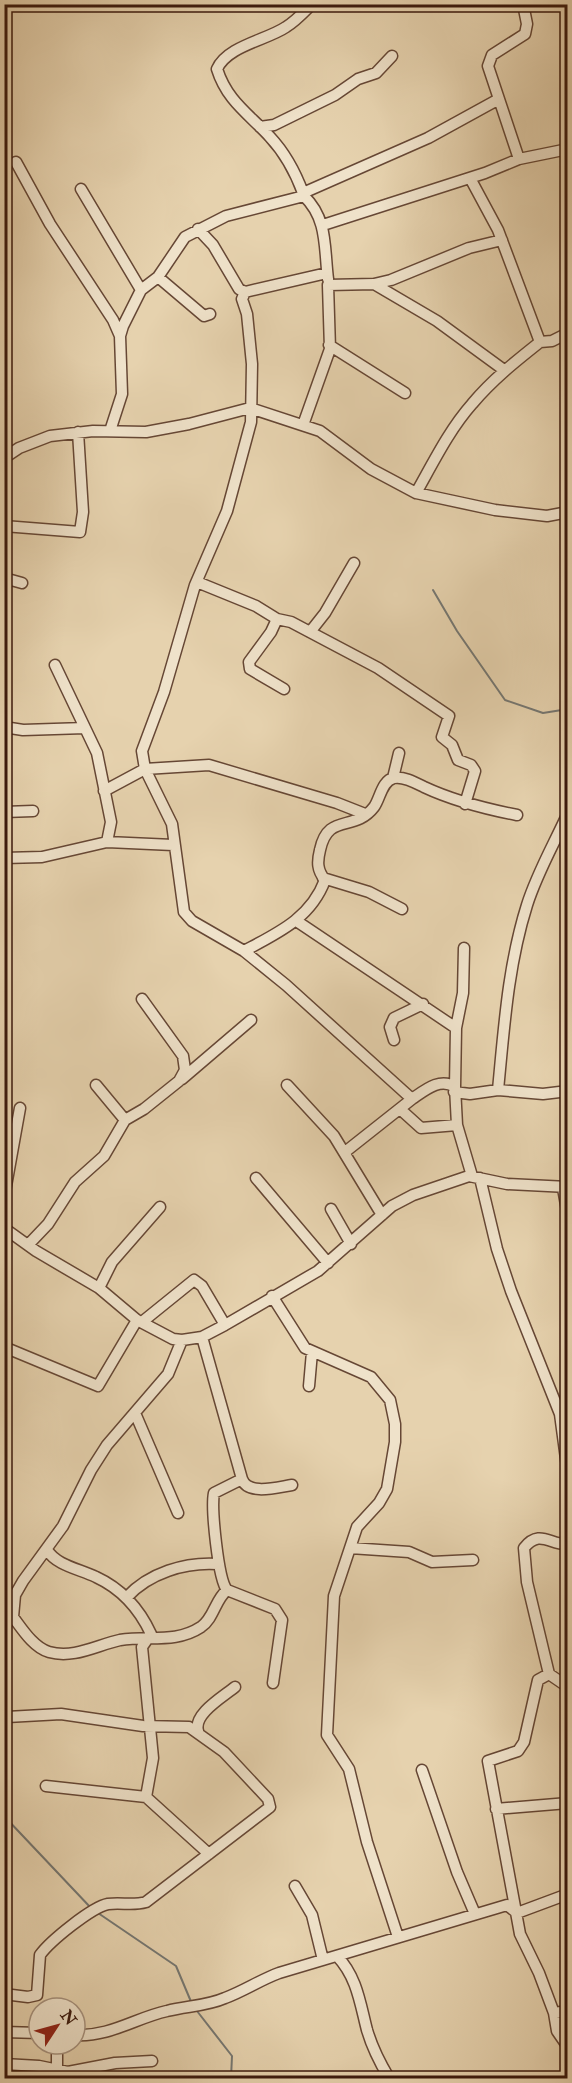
<svg xmlns="http://www.w3.org/2000/svg" width="572" height="2083" viewBox="0 0 572 2083" font-family="'IM FELL Double Pica',serif">
  <rect width="100%" height="100%" fill="#e6d2ae"/>
  <filter id="stains"><feTurbulence type="fractalNoise" baseFrequency=".00333" numOctaves="4"/><feColorMatrix values="0 0 0 0 .2 0 0 0 0 .09 0 0 0 0 .02 0 0 0 .5 -.17"/></filter>
  <radialGradient id="worn" r=".72"><stop offset=".6" stop-color="#630" stop-opacity="0"/><stop offset="1" stop-color="#630" stop-opacity=".3"/></radialGradient>
  <g fill="none" stroke-linecap="round" stroke-linejoin="round">
    <path stroke="#757772" stroke-width="2" d="M433,590L457,631L505,700L543,713L568,709
      M4,1816L91,1908
      M98,1913L176,1966L192,2004
      M197,2011L232,2056L231,2078"/>
    <g stroke="#664735" stroke-width="13">
      <path id="minor" d="M260,127L274,125L335,95L358,79L376,73L392,56
        M519,159L488,66L492,55L525,34L527,24L523,4
        M16,162L50,224L113,320L120,336
        M81,189L141,290
        M303,193C296,174 284,152 270,137C249,114 227,101 217,69C227,46 267,40 286,27C296,21 304,12 312,4
        M304,196C328,219 324,248 328,279
        M323,225L485,173L519,159L568,149
        M198,229L213,245L239,289L245,292
        M327,273L245,292L242,299L247,314L252,364L251,422L227,511L195,585L164,692L142,751L145,769L172,824L184,912L192,921L244,951L286,985L412,1099C425,1090 440,1077 455,1087L457,1125L472,1176
        M158,277L204,316L210,314
        M374,284L391,280L469,248L502,240
        M540,342L552,341L568,333
        M329,345L405,393
        M303,425L330,349L328,285L374,284L437,321L504,370
        M110,431L122,394L120,336L123,326L141,290L158,277L185,237L226,216L304,196L303,193L428,138L499,99
        M4,458L19,448L50,436L93,431L146,432L189,424L250,408L320,431L371,469L416,493L495,510L547,516L568,512
        M416,493C433,463 449,430 472,404C492,380 516,361 540,342L498,230L470,178
        M4,526L80,532L83,512L78,432
        M4,578L22,583
        M197,582L256,606L277,619L291,622L378,668L449,716L442,737L452,745L458,760L471,765L475,771L465,804
        M277,619L271,632L249,662L250,669L284,689
        M310,632L325,613L354,563
        M55,665L97,753L111,822L107,842
        M4,727L23,730L85,728
        M393,778L399,753
        M104,791L145,769L209,765L337,803L365,814
        M4,812L33,811
        M4,858L42,857L107,842L173,845
        M323,878L369,892L402,909
        M298,922L456,1028L455,1087
        M244,951C278,933 311,918 325,880C317,870 317,862 320,850C328,812 354,833 374,807C380,799 382,780 394,778C404,776 416,783 424,787C454,801 486,809 517,815
        M456,1028L463,993L464,948
        M394,1040L390,1027L394,1018L423,1004
        M182,1079L251,1020
        M96,1085L125,1120
        M287,1085L334,1136L382,1215
        M498,1090L543,1094L568,1091
        M454,1092L470,1094L498,1090C504,1028 508,965 527,905C537,873 554,844 568,813
        M400,1109L421,1128L457,1125
        M345,1152L412,1099
        M256,1178L328,1263
        M480,1178L497,1249L511,1291L560,1414L568,1474
        M563,1188L568,1216
        M4,1197L20,1108
        M331,1209L351,1244
        M4,1228L36,1251L99,1288L137,1320L173,1339L182,1340L202,1337L225,1325L318,1271L392,1206L413,1195L469,1176L507,1184L568,1187
        M28,1245L48,1224L75,1182L104,1156L125,1120L144,1109L179,1081L185,1070L183,1056L142,999
        M99,1288L112,1262L160,1207
        M272,1296L305,1348L371,1377L390,1400L395,1424V1442L387,1489L379,1503L357,1527L334,1596L327,1735L349,1769L367,1842L398,1937
        M142,1322L194,1280L202,1286L225,1325
        M202,1337L242,1479L214,1493C211,1508 218,1579 227,1590L275,1609L282,1620L273,1683
        M182,1340L168,1374L107,1445L91,1470L63,1526L23,1581L15,1595L13,1617C22,1629 34,1648 49,1652C74,1659 97,1645 120,1640C148,1635 175,1644 201,1627C214,1618 215,1600 227,1590
        M4,1347L98,1386L137,1320
        M309,1386L312,1352
        M135,1413L178,1513
        M242,1479C248,1496 278,1487 292,1485
        M350,1548L409,1552L432,1562L473,1560
        M47,1550C57,1566 80,1569 96,1577C122,1589 139,1608 151,1634L142,1647L153,1758L146,1797L209,1854
        M127,1597C149,1573 185,1562 217,1564
        M549,1674L527,1582L524,1548C540,1528 551,1546 568,1544
        M568,1687L549,1674L538,1680L524,1742L518,1751L488,1761L520,1934L539,1973L554,2013L568,2011
        M198,1731C193,1714 223,1697 235,1687
        M422,1770L457,1872L475,1914
        M46,1786L146,1797
        M496,1809L568,1803
        M295,1886L312,1915L323,1960
        M337,1956C357,1977 360,2003 367,2030C372,2047 380,2063 389,2078
        M4,1994L28,1997L37,1995L40,1955C50,1941 92,1907 108,1904C122,1902 132,1906 146,1902L270,1807L268,1799L224,1752L189,1727L143,1726L61,1714L7,1717
        M554,2013L557,2031L568,2047
        M4,2032L39,2033
        M75,2035C110,2037 135,2018 167,2011C187,2006 207,2006 225,1998C244,1991 260,1980 279,1973L507,1905L517,1913L568,1894
        M57,2044V2070
        M4,2064L39,2066L68,2072L115,2063L152,2061"/>
    </g>
    <use href="#minor" stroke="#efe2ca" stroke-width="10"/>
  </g>
  <rect width="572" height="2083" fill="none" stroke="#e6d2ae" stroke-width="24"/>
  <rect x="6" y="6" width="560" height="2071" fill="none" stroke="#3b190d" stroke-width="3"/>
  <rect x="12" y="12" width="548" height="2059" fill="none" stroke="#3b190d" stroke-width="1.5"/>
  <g transform="translate(57 2026) rotate(54)"><circle r="28" fill="#efe2ca" stroke="#a7927e" stroke-width="1.5"/>
  <path d="M0-4.5L10 22L0 15L-10 22Z" fill="#8f2418"/>
  <text y="-9" font-size="16" font-weight="bold" text-anchor="middle" fill="#3b190d">N</text>
  </g>
  <rect width="100%" height="100%" filter="url(#stains)"/>
  <rect width="100%" height="100%" fill="url(#worn)"/>
</svg>
